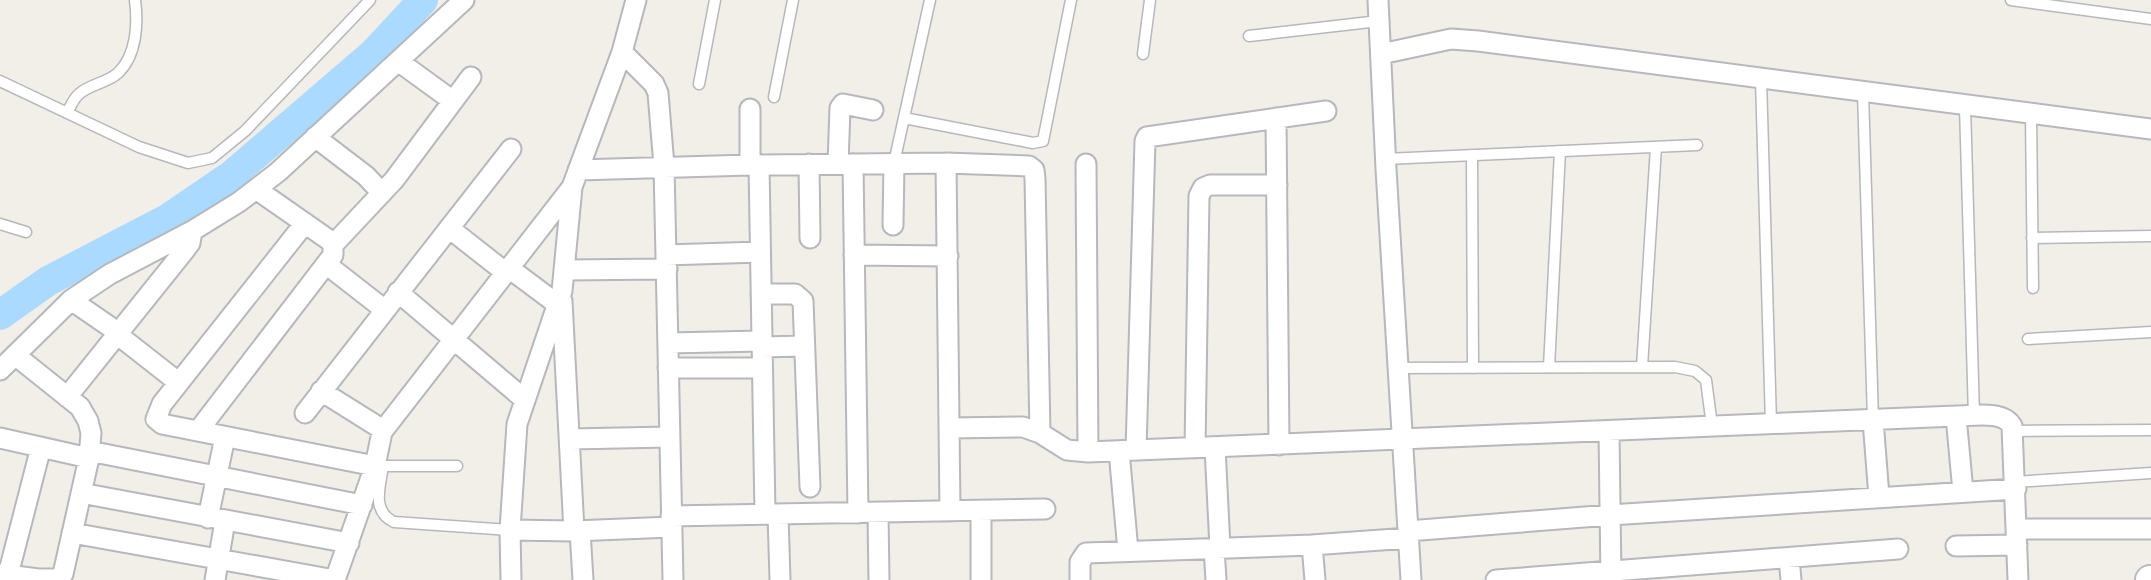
<svg xmlns="http://www.w3.org/2000/svg" width="2151" height="580" viewBox="0 0 2151 580" font-family="Signika,sans-serif">
  <rect width="100%" height="100%" fill="#f1efe8"/>
  <g fill="none" stroke-linecap="round" stroke-linejoin="round">
    <path stroke="#aadaff" stroke-width="30" d="M0,315L48,281L169,218L232,175L374,53L423,0"/>
    <g stroke="#b5b8bc" stroke-width="13">
      <path id="lane" d="M2011,0L2151,19
        M1249,36L1379,21
        M1143,54L1150,0
        M1761,79L1771,424
        M0,81L139,147L188,163L212,158L245,131L370,0
        M699,84L715,0
        M1863,92L1873,420
        M774,97L793,0
        M1965,106L1974,416
        M67,112C71,106 74,98 79,94C90,84 107,83 118,73C137,55 138,23 135,0
        M2031,114L2033,288
        M904,118L1033,143L1043,141L1071,0
        M1472,155L1473,368
        M1385,159L1697,145
        M894,163L930,0
        M0,224L26,232
        M2032,238L2151,236
        M2028,339L2151,332
        M1549,367L1560,151
        M1642,367L1656,147
        M1398,368L1675,367L1695,371L1706,380L1712,426
        M2012,431L2151,430
        M379,466H457
        M383,466C380,487 371,511 394,522L510,530
        M2015,482L2151,473"/>
    </g>
    <g stroke="#b5b8bc" stroke-width="23">
      <path id="street" d="M1378,0L1386,169L1411,580
        M622,52L654,84L658,93L664,166L673,580
        M1381,54L1451,39L1478,41L2151,129
        M398,61L453,101
        M750,109V165
        M1276,118L1279,445
        M315,137L366,176L382,193
        M946,163L950,511
        M809,164L810,238
        M838,164L840,108L843,104L873,110
        M853,164L858,513
        M1086,164L1088,452
        M759,165L765,514
        M578,170L750,165L946,163L1029,166L1034,170L1035,179L1040,433
        M305,223L162,404L156,419L162,424L375,466
        M893,225L894,163
        M449,228L505,272
        M333,245L394,180L471,77
        M666,255L760,252
        M854,255L948,256
        M326,264L385,310
        M509,268L557,304
        M565,270L667,269
        M398,292L524,399
        M761,294H795L803,301L810,487
        M71,300L119,333
        M562,301L574,531
        M118,335L178,382
        M668,343L762,341
        M762,347L804,346
        M668,368H762
        M0,370L71,300L110,274L192,231L239,202L278,172L464,0
        M321,391L380,428L382,432L375,466L335,580
        M67,397L184,251L190,243L192,231
        M305,413L511,149
        M1956,416L1963,492
        M1873,420L1879,497
        M950,428L1023,427L1040,433L1067,450L1088,452L1956,416C1973,416 2003,410 2012,426L2018,580
        M198,431L333,255V245L329,240L256,189
        M382,432L572,187
        M1609,432L1611,580
        M0,438L89,458
        M570,439L669,437
        M1215,447L1220,548
        M1195,448L1199,196L1203,188L1210,185H1277
        M1136,450L1145,141L1147,137L1326,111
        M89,451L362,505
        M1119,451L1128,551
        M81,493L349,543
        M981,511V580
        M878,513L879,580
        M778,514L780,580
        M671,516L1045,509
        M208,518L225,437
        M2017,529H2151
        M510,530L574,531L671,527
        M580,531L583,580
        M1408,531L1610,515L2016,489
        M72,533L335,580
        M1312,545L1315,580
        M1956,546L2017,545
        M1214,548L1216,580
        M1789,558L1791,580
        M0,574L38,579H57L63,574L89,458L91,433L88,421L80,407L15,355
        M8,575L41,447
        M215,580L225,521
        M511,580L510,530L517,424L562,291L572,187L622,52L636,0
        M1080,580V562L1086,553L1312,545L1409,538
        M1496,580L1898,549"/>
    </g>
    <g stroke="#b6babf" stroke-width="32">
      <path id="secondary" d="M2150,580H2151"/>
    </g>
    <use href="#lane" stroke="#fff" stroke-width="10"/>
    <use href="#street" stroke="#fff" stroke-width="19"/>
    <use href="#secondary" stroke="#fff" stroke-width="28"/>
  </g>
</svg>
